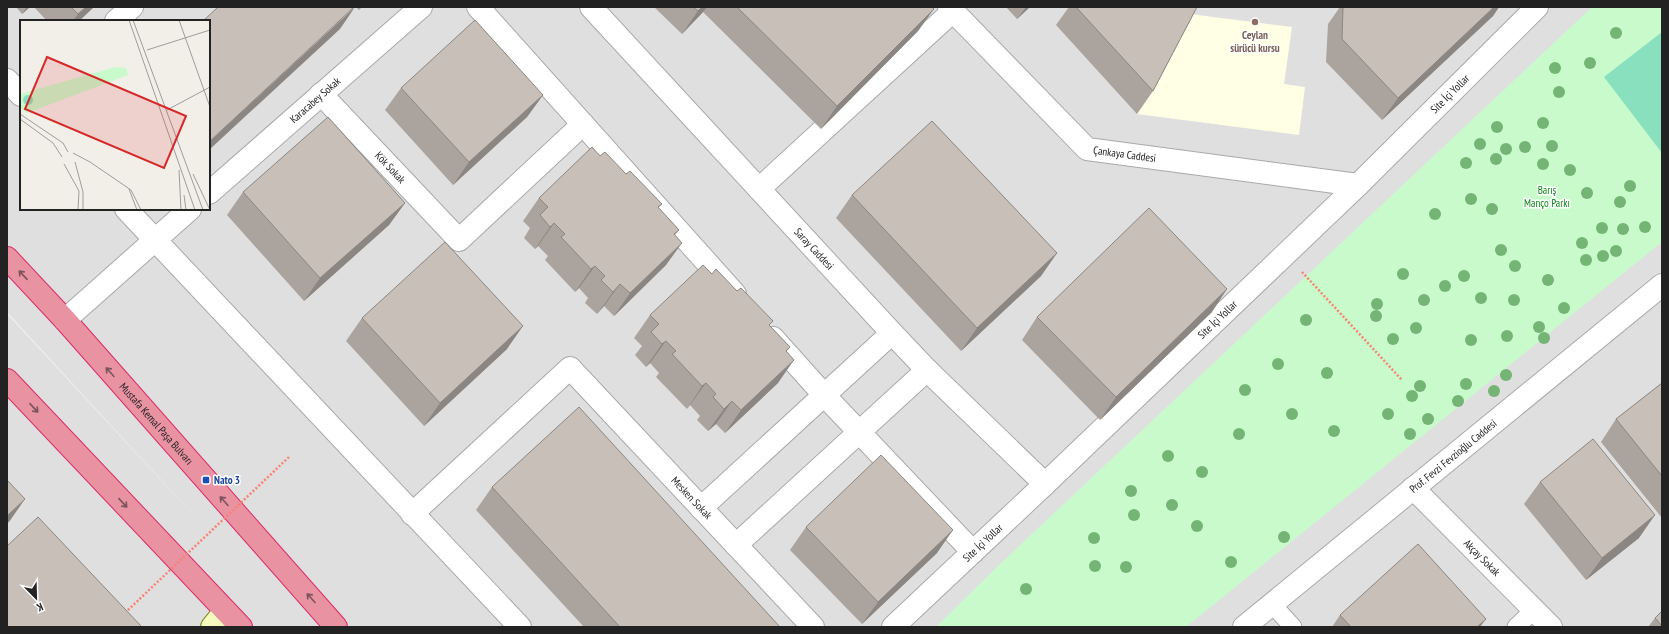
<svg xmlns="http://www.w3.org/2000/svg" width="1669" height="634" viewBox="0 0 1669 634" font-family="'PT Sans Narrow',sans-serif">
  <rect width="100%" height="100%" fill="#f2efe9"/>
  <path fill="#e0dfdf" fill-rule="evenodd" d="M7,7H1662V627H7V314L222,546L7,312ZM21,21H209V209H21Z"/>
  <path fill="#ffffe5" d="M1190,14L1292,27L1284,84L1305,87L1299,135L1137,114Z"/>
  <path fill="#c8facc" d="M1592,7H1662V242L1186,627H936L1001,563Z"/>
  <path fill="#88e0be" d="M1662,32V153L1604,77Z"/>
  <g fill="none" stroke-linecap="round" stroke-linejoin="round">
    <g stroke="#a9a9a9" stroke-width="19">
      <path id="lane" d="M1272,604L1293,627
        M1516,627L1534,610"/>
    </g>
    <g stroke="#a9a9a9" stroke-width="24">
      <g id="street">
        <path d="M478,7L735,294"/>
        <path id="s1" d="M591,7L892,333L927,370L1045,484"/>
        <path id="s2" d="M949,7L1087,149L1358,185"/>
        <path d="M116,21L132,7"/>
        <path d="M7,80L21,95"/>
        <path id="s3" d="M321,94L459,240L583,124"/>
        <path d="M759,189L953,11"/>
        <path id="s4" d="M209,193L421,7"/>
        <path d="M126,209L520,627"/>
        <path d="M65,320L190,209"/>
        <path d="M773,338L824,395L973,552"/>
        <path id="s5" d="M1413,488L1551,627"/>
        <path d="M701,508L892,333"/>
        <path id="s6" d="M412,514L570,368L813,627"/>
        <path d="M736,545L927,370"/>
        <path id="s7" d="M893,627L1045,484L1358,185L1537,7"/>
        <path id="s8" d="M1244,627L1662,285"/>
      </g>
    </g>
    <g stroke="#707d05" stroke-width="24">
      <path id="secondary" d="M212,627L225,611"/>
    </g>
    <g stroke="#dc2a67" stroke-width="24">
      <g id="highway">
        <path id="s9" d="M7,258L65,320L336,627"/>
        <path d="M7,380L241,627"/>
      </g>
    </g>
    <path stroke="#fa8072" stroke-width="2.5" stroke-dasharray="2 2" stroke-linecap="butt" d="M1302,272L1402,380"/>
    <use href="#lane" stroke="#fff" stroke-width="17"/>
    <use href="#street" stroke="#fff" stroke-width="22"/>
    <use href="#secondary" stroke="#f7fabf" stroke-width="22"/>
    <use href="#highway" stroke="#e892a2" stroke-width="22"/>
    <path stroke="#fa8072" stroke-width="2.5" stroke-dasharray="2 2" stroke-linecap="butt" d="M128,610L289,457"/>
  </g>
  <g fill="#74b475">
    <circle cx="1616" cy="33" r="6"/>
    <circle cx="1590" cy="63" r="6"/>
    <circle cx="1555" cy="68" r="6"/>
    <circle cx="1559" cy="92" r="6"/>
    <circle cx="1543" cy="123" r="6"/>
    <circle cx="1497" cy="127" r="6"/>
    <circle cx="1480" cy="144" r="6"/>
    <circle cx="1552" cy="146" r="6"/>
    <circle cx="1525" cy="147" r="6"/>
    <circle cx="1506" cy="149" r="6"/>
    <circle cx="1496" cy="159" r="6"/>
    <circle cx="1466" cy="163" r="6"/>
    <circle cx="1543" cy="164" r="6"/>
    <circle cx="1570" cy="170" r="6"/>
    <circle cx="1630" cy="186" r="6"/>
    <circle cx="1587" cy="193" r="6"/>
    <circle cx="1471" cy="199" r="6"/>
    <circle cx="1620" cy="202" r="6"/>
    <circle cx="1492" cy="209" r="6"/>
    <circle cx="1435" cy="214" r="6"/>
    <circle cx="1645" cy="227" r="6"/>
    <circle cx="1602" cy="228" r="6"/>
    <circle cx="1623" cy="229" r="6"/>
    <circle cx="1582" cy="243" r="6"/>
    <circle cx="1501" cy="250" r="6"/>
    <circle cx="1616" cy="251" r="6"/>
    <circle cx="1603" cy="256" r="6"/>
    <circle cx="1586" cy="260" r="6"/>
    <circle cx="1515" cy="266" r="6"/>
    <circle cx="1403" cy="274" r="6"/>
    <circle cx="1464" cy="276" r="6"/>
    <circle cx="1548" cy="280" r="6"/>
    <circle cx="1445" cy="286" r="6"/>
    <circle cx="1481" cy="298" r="6"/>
    <circle cx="1424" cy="300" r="6"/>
    <circle cx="1514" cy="300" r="6"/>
    <circle cx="1377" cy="304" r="6"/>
    <circle cx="1564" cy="308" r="6"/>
    <circle cx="1376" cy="316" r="6"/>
    <circle cx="1306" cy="320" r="6"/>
    <circle cx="1539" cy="327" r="6"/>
    <circle cx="1416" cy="328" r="6"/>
    <circle cx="1507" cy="336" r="6"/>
    <circle cx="1544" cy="338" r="6"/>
    <circle cx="1393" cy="339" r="6"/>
    <circle cx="1471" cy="340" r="6"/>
    <circle cx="1278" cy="364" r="6"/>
    <circle cx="1327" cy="373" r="6"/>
    <circle cx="1506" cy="375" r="6"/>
    <circle cx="1466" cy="384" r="6"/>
    <circle cx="1420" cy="386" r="6"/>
    <circle cx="1245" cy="390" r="6"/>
    <circle cx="1494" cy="391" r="6"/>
    <circle cx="1412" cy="396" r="6"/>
    <circle cx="1458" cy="401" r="6"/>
    <circle cx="1292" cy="414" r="6"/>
    <circle cx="1388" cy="414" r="6"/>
    <circle cx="1428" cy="419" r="6"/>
    <circle cx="1334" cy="431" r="6"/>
    <circle cx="1239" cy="434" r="6"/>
    <circle cx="1410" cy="434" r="6"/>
    <circle cx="1168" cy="456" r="6"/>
    <circle cx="1202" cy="472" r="6"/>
    <circle cx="1131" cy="491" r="6"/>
    <circle cx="1172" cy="505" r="6"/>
    <circle cx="1134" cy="515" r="6"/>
    <circle cx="1197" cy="526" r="6"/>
    <circle cx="1284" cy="537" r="6"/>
    <circle cx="1094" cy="538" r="6"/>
    <circle cx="1231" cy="562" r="6"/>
    <circle cx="1095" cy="566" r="6"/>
    <circle cx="1126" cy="567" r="6"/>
    <circle cx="1026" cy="589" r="6"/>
  </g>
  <path fill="#aba49e" d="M16,7H30L22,14Z
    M34,7H94L79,21H47Z
    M356,7H362L359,10Z
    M654,7H932L918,31L821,129L703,12L682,34Z
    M1006,7H1030L1017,19Z
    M1069,7H1197L1153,91L1137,114L1056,25Z
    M1340,7H1499L1493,16L1382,120L1326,62L1328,24Z
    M401,88L543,95L527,117L453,185L385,110Z
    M600,156L626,174L662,204L658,208L679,230L675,235L666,265L614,316L604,306L597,314L585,303L588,298L579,288L575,292L545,260L548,256L538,246L535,249L524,238L530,228L523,221L539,198Z
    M243,192L405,203L389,225L304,301L227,215Z
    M852,195L1057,253L1041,276L961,351L836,218Z
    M712,274L770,326L790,347L786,352L778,383L725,433L716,424L708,431L697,420L700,416L690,405L687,409L656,377L659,373L650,363L646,367L635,355L642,346L634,338L650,315Z
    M1212,312L1100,420L1022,340L1037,317Z
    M362,318L507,349L424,426L346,341Z
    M1662,383V518L1601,442L1616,419Z
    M1540,482L1639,538L1586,580L1524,504Z
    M492,487L780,627H584L476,510Z
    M806,527L937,553L862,624L790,550Z
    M1662,611V627H1648L1655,618Z
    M1340,615L1480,627H1332Z"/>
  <path fill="#8b8681" d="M27,7H30L22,14Z
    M86,7H94L79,21H73L78,14Z
    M355,7L340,29L209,150V142Z
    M702,7H707L703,12L682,34L698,11Z
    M1026,7H1030L1017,19Z
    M1494,7H1499L1493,16L1382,120L1398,98Z
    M934,9L918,31L821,129L837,106Z
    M543,95L527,117L453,185L469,162Z
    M405,203L389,225L304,301L320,278Z
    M554,223L538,246L535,249L550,227Z
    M682,243L666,265L614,316L630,293Z
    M1057,253L1041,276L961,351L977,328Z
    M595,266L579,288L575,292L591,269Z
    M620,284L604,306L597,314L613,292Z
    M1227,289L1212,312L1100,420L1116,397Z
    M523,326L507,349L424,426L440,403Z
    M666,341L650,363L646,367L662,344Z
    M794,360L778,383L725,433L741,410Z
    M706,383L690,405L687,409L702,386Z
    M732,401L716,424L708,431L724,409Z
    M25,499L9,522L7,523V516Z
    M1655,515L1639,538L1586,580L1602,558Z
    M953,530L937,553L862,624L878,602Z
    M1486,619L1480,627H1477Z"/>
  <path fill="#c7bfb8" stroke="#8b8681" d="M71,7H86L78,14Z
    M218,7H354L209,142V21H203Z
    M693,7H702L698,11Z
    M737,7H932L934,9L837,106Z
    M1076,7H1197L1153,91Z
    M1343,7H1494L1398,98L1342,39Z
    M475,20L543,95L469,162L401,88Z
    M328,117L405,203L320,278L243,192Z
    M932,121L1057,253L977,328L852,195Z
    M592,147L600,156L605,152L626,174L630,171L662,204L658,207L679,230L674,234L682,243L630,293L620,284L613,292L601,280L605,276L595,266L591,269L561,237L565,234L554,223L550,227L540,215L548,207L539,198Z
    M1149,208L1227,289L1116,397L1037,317Z
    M445,242L523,326L440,403L362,318Z
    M703,265L712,274L716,269L737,291L741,288L773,321L769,325L790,347L786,351L794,360L741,410L732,401L724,409L713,397L716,394L706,383L702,386L672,354L676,351L666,341L662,344L651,332L659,324L650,315Z
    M1662,383V476L1616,419Z
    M579,407L780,627H620L492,487Z
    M1593,439L1655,515L1602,558L1540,482Z
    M881,455L953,530L878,602L806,527Z
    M7,480L25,499L7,516Z
    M38,517L142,627H7V546Z
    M1418,544L1486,619L1477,627H1351L1340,615Z
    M1662,611V626L1655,618Z"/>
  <defs><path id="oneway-shaft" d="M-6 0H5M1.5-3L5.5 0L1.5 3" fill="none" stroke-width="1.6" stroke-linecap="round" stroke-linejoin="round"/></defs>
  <g stroke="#7b545c">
    <use href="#oneway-shaft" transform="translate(23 275) rotate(-133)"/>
    <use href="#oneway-shaft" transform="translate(110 372) rotate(-132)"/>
    <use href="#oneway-shaft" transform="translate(34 408) rotate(47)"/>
    <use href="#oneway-shaft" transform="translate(224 501) rotate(-132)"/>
    <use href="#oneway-shaft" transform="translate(123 503) rotate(47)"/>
    <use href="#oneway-shaft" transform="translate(311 598) rotate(-132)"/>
  </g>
  <circle fill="#8d6e63" stroke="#fff" stroke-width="1.5" cx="1255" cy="22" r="4"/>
  <rect fill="#1a4fb4" stroke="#fff" stroke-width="1.5" x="202" y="476" width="8" height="8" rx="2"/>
  <g text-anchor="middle" stroke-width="3" stroke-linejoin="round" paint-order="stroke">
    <g font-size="11" font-weight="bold" fill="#785e54" stroke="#fff">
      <text x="1255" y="39">Ceylan<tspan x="1255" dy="13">sürücü kursu</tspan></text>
    </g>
    <g font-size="11" fill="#222" stroke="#fff">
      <text dy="4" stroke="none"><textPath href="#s7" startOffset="771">Site İçi Yollar</textPath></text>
      <text dy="4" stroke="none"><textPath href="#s4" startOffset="141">Karacabey Sokak</textPath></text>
      <text dy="4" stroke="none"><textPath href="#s2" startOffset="236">Çankaya Caddesi</textPath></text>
      <text dy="4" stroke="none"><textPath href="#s3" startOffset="101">Kök Sokak</textPath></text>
      <text dy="4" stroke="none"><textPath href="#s1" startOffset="329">Saray Caddesi</textPath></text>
      <text dy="4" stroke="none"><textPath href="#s7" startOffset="447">Site İçi Yollar</textPath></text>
      <text dy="4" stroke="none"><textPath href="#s9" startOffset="223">Mustafa Kemal Paşa Bulvarı</textPath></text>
      <text dy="4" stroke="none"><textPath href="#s8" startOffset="270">Prof. Fevzi Fevzioğlu Caddesi</textPath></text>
      <text dy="4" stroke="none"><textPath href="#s6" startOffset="393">Mesken Sokak</textPath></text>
      <text dy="4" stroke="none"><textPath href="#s7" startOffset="123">Site İçi Yollar</textPath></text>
      <text dy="4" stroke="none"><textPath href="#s5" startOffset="98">Akçay Sokak</textPath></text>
    </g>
    <g font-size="11" fill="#0c8416" stroke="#fff">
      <text x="1547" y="194">Barış<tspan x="1547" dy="13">Manço Parkı</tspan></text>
    </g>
    <g font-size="11" font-weight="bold" fill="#164399" stroke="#fff" text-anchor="start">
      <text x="214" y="484">Nato 3</text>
    </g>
  </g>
  <g transform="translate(20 20)">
    <rect width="190" height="190" fill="#f2efe9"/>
    <path d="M95,47L106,48L108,55L7,93L0,88V74Z" fill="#c8facc"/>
    <path d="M3 80a5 5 0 1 1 10 0a5 5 0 1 1-10 0Z" fill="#88e0be"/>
    <path fill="none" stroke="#9f9d99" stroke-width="1" d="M109,0L175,190M113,0L183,190M159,0L190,87M127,30L190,10M147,90L190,67M0,94L43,123L48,132M0,99L33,123L42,137M53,133L70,142L111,170L121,190M55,142L63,172V190M44,144L59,171L58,190M159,150L161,190M173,154L190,190M109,169L117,190M164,175L166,190"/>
    <path fill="#d62828" fill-opacity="0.15" stroke="#d62828" stroke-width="2" d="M27,37L166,96L144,148L5,89Z"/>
    <rect width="190" height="190" fill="none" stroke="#222" stroke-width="2"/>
  </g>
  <rect width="1669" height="634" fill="none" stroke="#222222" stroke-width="16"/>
  <g transform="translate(36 598) rotate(157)" stroke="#ffffff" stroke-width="3" paint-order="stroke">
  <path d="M0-3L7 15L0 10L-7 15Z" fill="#222222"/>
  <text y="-6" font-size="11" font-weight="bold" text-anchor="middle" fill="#222222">K</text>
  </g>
</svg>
